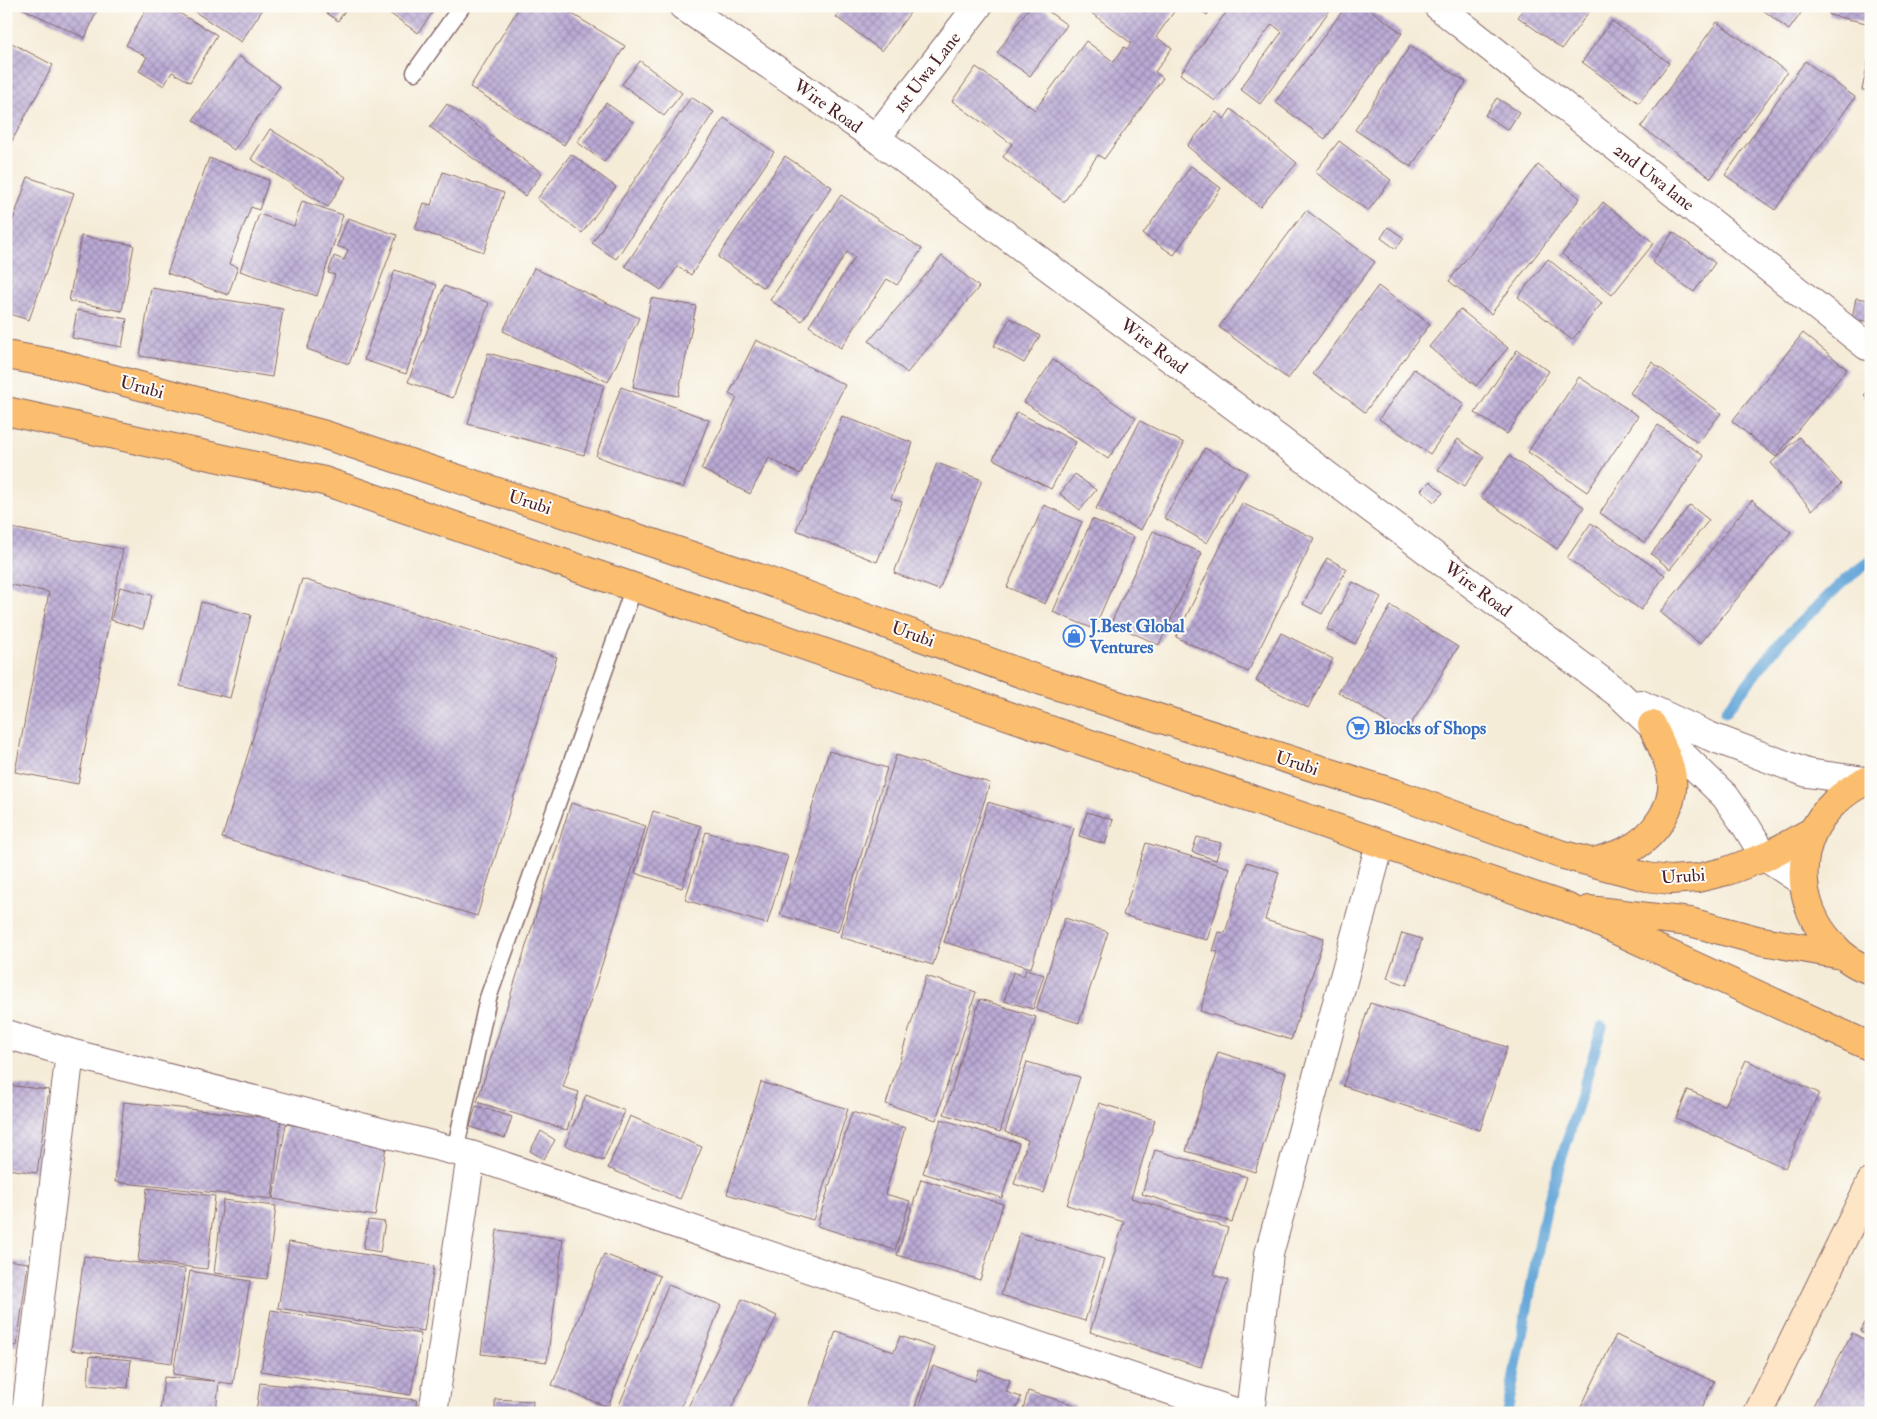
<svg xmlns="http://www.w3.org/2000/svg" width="1877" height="1419" viewBox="0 0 1877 1419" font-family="'IM FELL Double Pica',serif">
  <defs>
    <pattern id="building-cross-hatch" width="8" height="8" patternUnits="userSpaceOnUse" patternTransform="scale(1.25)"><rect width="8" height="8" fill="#baaad5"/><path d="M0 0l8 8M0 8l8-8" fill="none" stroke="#998aad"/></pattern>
  </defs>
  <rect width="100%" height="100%" fill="#fdfcf7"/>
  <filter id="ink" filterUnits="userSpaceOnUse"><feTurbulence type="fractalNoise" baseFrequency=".02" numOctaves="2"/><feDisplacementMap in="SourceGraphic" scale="10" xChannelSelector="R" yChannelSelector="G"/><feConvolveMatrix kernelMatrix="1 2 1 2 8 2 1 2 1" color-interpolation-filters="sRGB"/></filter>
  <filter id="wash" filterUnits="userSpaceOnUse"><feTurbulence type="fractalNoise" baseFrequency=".0096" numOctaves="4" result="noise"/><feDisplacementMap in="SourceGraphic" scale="20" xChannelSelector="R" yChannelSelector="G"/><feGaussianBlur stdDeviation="1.12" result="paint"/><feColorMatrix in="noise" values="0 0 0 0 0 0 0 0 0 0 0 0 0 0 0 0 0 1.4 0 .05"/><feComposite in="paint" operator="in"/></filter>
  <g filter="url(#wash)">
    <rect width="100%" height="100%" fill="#f5ecd8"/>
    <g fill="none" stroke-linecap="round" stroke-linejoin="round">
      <path stroke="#63a6d8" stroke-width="11" d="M1726,711L1782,640L1845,580L1871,561
        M1507,1413L1546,1209L1602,1027"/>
    </g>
    <g id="blocks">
      <path fill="url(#building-cross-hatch)" d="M17,6H99L85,38Z
        M148,6H167L217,35L190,82L172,72L164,86L139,71L147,57L126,45Z
        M186,6H265L241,42Z
        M317,6H348L338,21Z
        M379,6H437L418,33Z
        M520,6H559L625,46L564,145L470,87Z
        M844,6H915L882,51L836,17Z
        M1030,6H1041L1067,25L1030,76L997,53Z
        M1082,6H1178L1156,37L1172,48L1155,72L1163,78L1104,159L1098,155L1064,202L1003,157L1012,144L952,101L976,67L1035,110L1086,41L1114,62L1124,47L1127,49L1131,43Z
        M1196,6H1214L1207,15Z
        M1231,6H1333L1260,104L1240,89L1282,32L1272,24L1215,101L1180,74Z
        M1346,6H1365L1402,33L1325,139L1275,102Z
        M1525,6H1593L1562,49L1518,17Z
        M1758,6H1806L1789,30Z
        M1831,6H1871V24L1829,15Z
        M1612,21L1669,63L1639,103L1582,62Z
        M1717,22L1787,72L1711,178L1641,127Z
        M6,40L53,65L6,152Z
        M1410,46L1466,82L1411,167L1355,130Z
        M1870,52H1871V91L1862,90Z
        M239,56L280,86L234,150L193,120Z
        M640,61L682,93L664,116L622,84Z
        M1805,61L1855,97L1775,210L1725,175Z
        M691,97L714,112L616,259L592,243Z
        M1497,98L1519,112L1508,130L1485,115Z
        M606,103L633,122L604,162L577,142Z
        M447,104L542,173L525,196L430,127Z
        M1231,109L1297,163L1260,207L1187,146L1216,112L1224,119Z
        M724,118L774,152L691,275L678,266L661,290L625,266Z
        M270,129L346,177L328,207L251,159Z
        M1339,141L1391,180L1368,211L1315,172Z
        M571,154L616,187L582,233L537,199Z
        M785,156L832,187L764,288L718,257Z
        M209,158L269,180L259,210L251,207L229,264L238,267L228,295L167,273Z
        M1538,165L1580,198L1491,314L1449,281Z
        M1191,166L1221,188L1174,255L1143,234Z
        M443,172L504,193L484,252L415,229L424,203L431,205Z
        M28,177L74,193L29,320L6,313V240Z
        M841,195L922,249L897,285L887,279L841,348L809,326L855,257L847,252L802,321L770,300Z
        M302,201L343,215L317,296L240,271L259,214L294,226Z
        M1603,202L1654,243L1612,295L1562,254Z
        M1306,210L1375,262L1288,379L1219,327Z
        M348,218L397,235L349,364L307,349L335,275L328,273L334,256L344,260L348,250L337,246Z
        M1388,227L1404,238L1396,249L1381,238Z
        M1673,232L1715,263L1694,292L1652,262Z
        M81,236L134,245L122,311L69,301Z
        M942,256L979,287L907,373L869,341Z
        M1548,259L1602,303L1572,340L1518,297Z
        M534,268L639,318L608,382L503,331Z
        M395,270L437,285L406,374L364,360Z
        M444,286L489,303L453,398L408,382Z
        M1378,286L1430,324L1365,412L1313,374Z
        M151,288L283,309L272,377L140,356Z
        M651,298L696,306L678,396L633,387Z
        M1856,298L1871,300V322L1852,319Z
        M1460,309L1508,348L1476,386L1429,347Z
        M77,310L127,319L122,347L72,338Z
        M1010,318L1040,336L1024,363L994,346Z
        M1803,333L1847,369L1776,457L1732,421Z
        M756,340L845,385L800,474L769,458L750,494L701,469L737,398L729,394Z
        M1517,350L1549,371L1507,434L1475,413Z
        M488,353L604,385L584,455L468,424Z
        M1053,360L1136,418L1108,459L1024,402Z
        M1652,362L1721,413L1698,443L1630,393Z
        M1414,369L1464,404L1430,454L1379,419Z
        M1579,377L1638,416L1587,492L1528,452Z
        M621,387L709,420L683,488L596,456Z
        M1871,388V403L1864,395Z
        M1017,412L1076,442L1051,489L993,459Z
        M842,416L913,443L891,498L902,502L877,562L796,530Z
        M1140,421L1184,443L1141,530L1096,509Z
        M1658,425L1704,456L1645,543L1600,513Z
        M1799,437L1841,484L1812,510L1771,463Z
        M1458,439L1484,457L1464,487L1438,470Z
        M1205,448L1247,472L1207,543L1164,518Z
        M1509,456L1584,507L1557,549L1481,497Z
        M937,463L982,480L939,590L894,573Z
        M1075,474L1096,490L1080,510L1060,494Z
        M1430,481L1443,493L1434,502L1421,490Z
        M1752,500L1791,532L1700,644L1660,612Z
        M1242,503L1314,538L1248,672L1176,637Z
        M1044,505L1082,522L1045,604L1007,587Z
        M1690,505L1709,520L1670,569L1651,554Z
        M1092,519L1134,537L1094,629L1053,612Z
        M1591,523L1665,575L1641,610L1567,558Z
        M6,527L123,549L78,784L15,772L49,592L6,584Z
        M1153,531L1202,553L1159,645L1111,623Z
        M1327,558L1347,569L1322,614L1303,604Z
        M302,579L557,657L477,916L222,838Z
        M1353,582L1381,597L1355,644L1327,629Z
        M120,587L152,595L143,629L111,620Z
        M201,602L251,615L230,698L180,686Z
        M1391,606L1458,647L1405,734L1338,692Z
        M1281,633L1333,659L1308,708L1256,681Z
        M829,751L887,768L838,932L780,915Z
        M896,755L990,783L933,965L840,937Z
        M988,802L1074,828L1031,968L944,942Z
        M571,803L646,826L563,1087L579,1092L567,1130L477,1102Z
        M653,811L701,826L682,888L635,873Z
        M1087,812L1113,820L1105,844L1079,836Z
        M706,832L788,856L767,924L685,900Z
        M1197,837L1221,843L1216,860L1192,852Z
        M1146,843L1230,868L1207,940L1123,915Z
        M1247,862L1279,872L1265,920L1324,938L1291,1040L1200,1011L1218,952L1213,951L1219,932L1225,933Z
        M1065,918L1108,932L1079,1023L1036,1010Z
        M1402,933L1422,939L1407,985L1387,978Z
        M1026,969L1044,975L1033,1009L1004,1001L1013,972L1024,976Z
        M926,976L976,992L936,1120L886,1104Z
        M980,999L1036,1017L1000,1132L944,1114Z
        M1370,1003L1507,1047L1480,1130L1343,1086Z
        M1218,1052L1286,1073L1255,1172L1186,1151Z
        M1746,1060L1819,1093L1785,1168L1676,1118L1688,1090L1725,1106Z
        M1027,1062L1080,1077L1044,1193L1014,1184L1028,1140L1005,1132Z
        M761,1082L848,1109L813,1220L727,1194Z
        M6,1085L49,1090L37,1173L6,1169Z
        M586,1095L625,1111L603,1161L565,1145Z
        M124,1102L281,1119L272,1199L115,1182Z
        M1099,1103L1155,1120L1131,1198L1228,1228L1214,1275L1228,1280L1201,1367L1090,1332L1124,1222L1067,1205Z
        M476,1106L512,1117L505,1138L470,1127Z
        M852,1112L905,1128L885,1194L910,1201L895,1250L817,1226Z
        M630,1116L702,1147L680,1199L608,1168Z
        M941,1119L1019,1143L1002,1198L923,1173Z
        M286,1124L387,1140L375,1216L273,1199Z
        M541,1131L555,1140L544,1159L530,1151Z
        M1155,1150L1247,1177L1232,1222L1142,1194Z
        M921,1179L1003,1204L980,1280L897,1255Z
        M147,1188L215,1196L207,1269L138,1261Z
        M223,1200L276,1206L267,1279L214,1273Z
        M368,1220L385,1222L380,1252L363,1249Z
        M497,1230L563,1239L547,1362L481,1354Z
        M1020,1233L1104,1259L1085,1321L1001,1295Z
        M289,1242L434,1266L424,1331L278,1308Z
        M604,1254L660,1276L608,1407L552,1385Z
        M84,1256L185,1269L172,1363L71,1350Z
        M6,1260L28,1263L17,1346L6,1345Z
        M190,1271L250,1281L233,1384L219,1382L216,1413H160L164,1377L215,1381L173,1374Z
        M668,1285L721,1305L679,1413H616Z
        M742,1299L777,1316L729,1413H685Z
        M271,1310L421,1334L411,1395L261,1371Z
        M1871,1311V1337L1860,1332Z
        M836,1331L894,1352L900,1336L935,1348L913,1413H807Z
        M1852,1333L1871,1343V1413H1809Z
        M1616,1335L1714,1382L1699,1413H1578Z
        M90,1356L131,1360L128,1388L88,1385Z
        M933,1366L975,1381L979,1369L1010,1380L1006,1392L1021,1397L1015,1413H916Z
        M260,1383L417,1400L415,1413H256Z
        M1028,1391L1075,1405L1072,1413H1022Z
        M495,1399L533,1401L532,1413H495Z"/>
    </g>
  </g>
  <g filter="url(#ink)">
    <use href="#blocks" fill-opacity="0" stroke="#866768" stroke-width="1"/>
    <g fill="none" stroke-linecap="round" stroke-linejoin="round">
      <g stroke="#866768" stroke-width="19">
        <path id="lane" d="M415,72L462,6
          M455,1151L488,998L634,587"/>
      </g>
      <g stroke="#866768" stroke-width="30">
        <path id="street" d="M683,6L876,138L1619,694L1725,796L1746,826L1765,857L1803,882
          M1438,6L1867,346H1871
          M876,138L978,6
          M1640,704L1709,736L1807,773L1866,781
          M6,1034L70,1053L471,1155L1238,1413
          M26,1413L70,1053
          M433,1413L471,1155
          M1250,1413L1269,1254L1380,844"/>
      </g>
      <g stroke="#866768" stroke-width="30">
        <path id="secondary" d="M1758,1413L1871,1182"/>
      </g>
      <g stroke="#866768" stroke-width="30">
        <path id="highway" d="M6,355L57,364L322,434L759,578L1042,681L1394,793L1560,854L1647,877L1670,880L1698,878L1727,871L1765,857L1813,831
          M6,411L324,481L1566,907L1871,1047
          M1871,780C1858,783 1845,793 1835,802C1793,841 1794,905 1833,945C1842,956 1857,967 1871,970
          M1594,862C1604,859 1614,856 1624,852C1655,838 1680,802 1670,768C1666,753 1658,739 1652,725
          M1589,910L1690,922L1757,940L1842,955"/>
      </g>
      <use href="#lane" stroke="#fff" stroke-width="16"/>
      <use href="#street" stroke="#fff" stroke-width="28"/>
      <use href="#secondary" stroke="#fde5c5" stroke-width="28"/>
      <use href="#highway" stroke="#fbbd6e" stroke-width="28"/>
    </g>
  </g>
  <defs>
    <g id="shop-ring" transform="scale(1.125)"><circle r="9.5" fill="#fdfcf7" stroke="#3f7fe0" stroke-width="1.5"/><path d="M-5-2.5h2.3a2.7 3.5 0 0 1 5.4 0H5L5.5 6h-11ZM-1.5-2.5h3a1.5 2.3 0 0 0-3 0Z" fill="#3f7fe0"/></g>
    <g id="supermarket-ring" transform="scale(1.125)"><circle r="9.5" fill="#fdfcf7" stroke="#3f7fe0" stroke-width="1.5"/><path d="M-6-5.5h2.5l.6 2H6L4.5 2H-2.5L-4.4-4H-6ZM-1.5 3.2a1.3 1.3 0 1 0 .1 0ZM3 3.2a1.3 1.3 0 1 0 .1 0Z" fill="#3f7fe0"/></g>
  </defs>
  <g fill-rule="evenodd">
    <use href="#shop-ring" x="1074" y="636"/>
    <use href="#supermarket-ring" x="1358" y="728"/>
  </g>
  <g text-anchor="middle" stroke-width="4" stroke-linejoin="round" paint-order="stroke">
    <g font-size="18" fill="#4a1f2b" stroke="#fdfcf7">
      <text transform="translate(927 72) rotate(-52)" y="6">1st Uwa Lane</text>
      <text transform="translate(828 106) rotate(35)" y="6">Wire Road</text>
      <text transform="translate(1654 177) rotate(38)" y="6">2nd Uwa lane</text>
      <text transform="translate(1154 346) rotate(37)" y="6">Wire Road</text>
      <text transform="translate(142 387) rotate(15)" y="6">Urubi</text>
      <text transform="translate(530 502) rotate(18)" y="6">Urubi</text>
      <text transform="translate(1478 589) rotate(37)" y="6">Wire Road</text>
      <text transform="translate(913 634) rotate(20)" y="6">Urubi</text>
      <text transform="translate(1297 763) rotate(18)" y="6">Urubi</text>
      <text transform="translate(1683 876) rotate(-4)" y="6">Urubi</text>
    </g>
    <g font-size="18" font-weight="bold" fill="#366cbe" stroke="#fdfcf7" text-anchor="start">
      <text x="1090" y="632">J.Best Global<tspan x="1090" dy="21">Ventures</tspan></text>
      <text x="1374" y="734">Blocks of Shops</text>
    </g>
  </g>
  <rect width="1877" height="1419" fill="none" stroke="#fdfcf7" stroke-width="25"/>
</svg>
